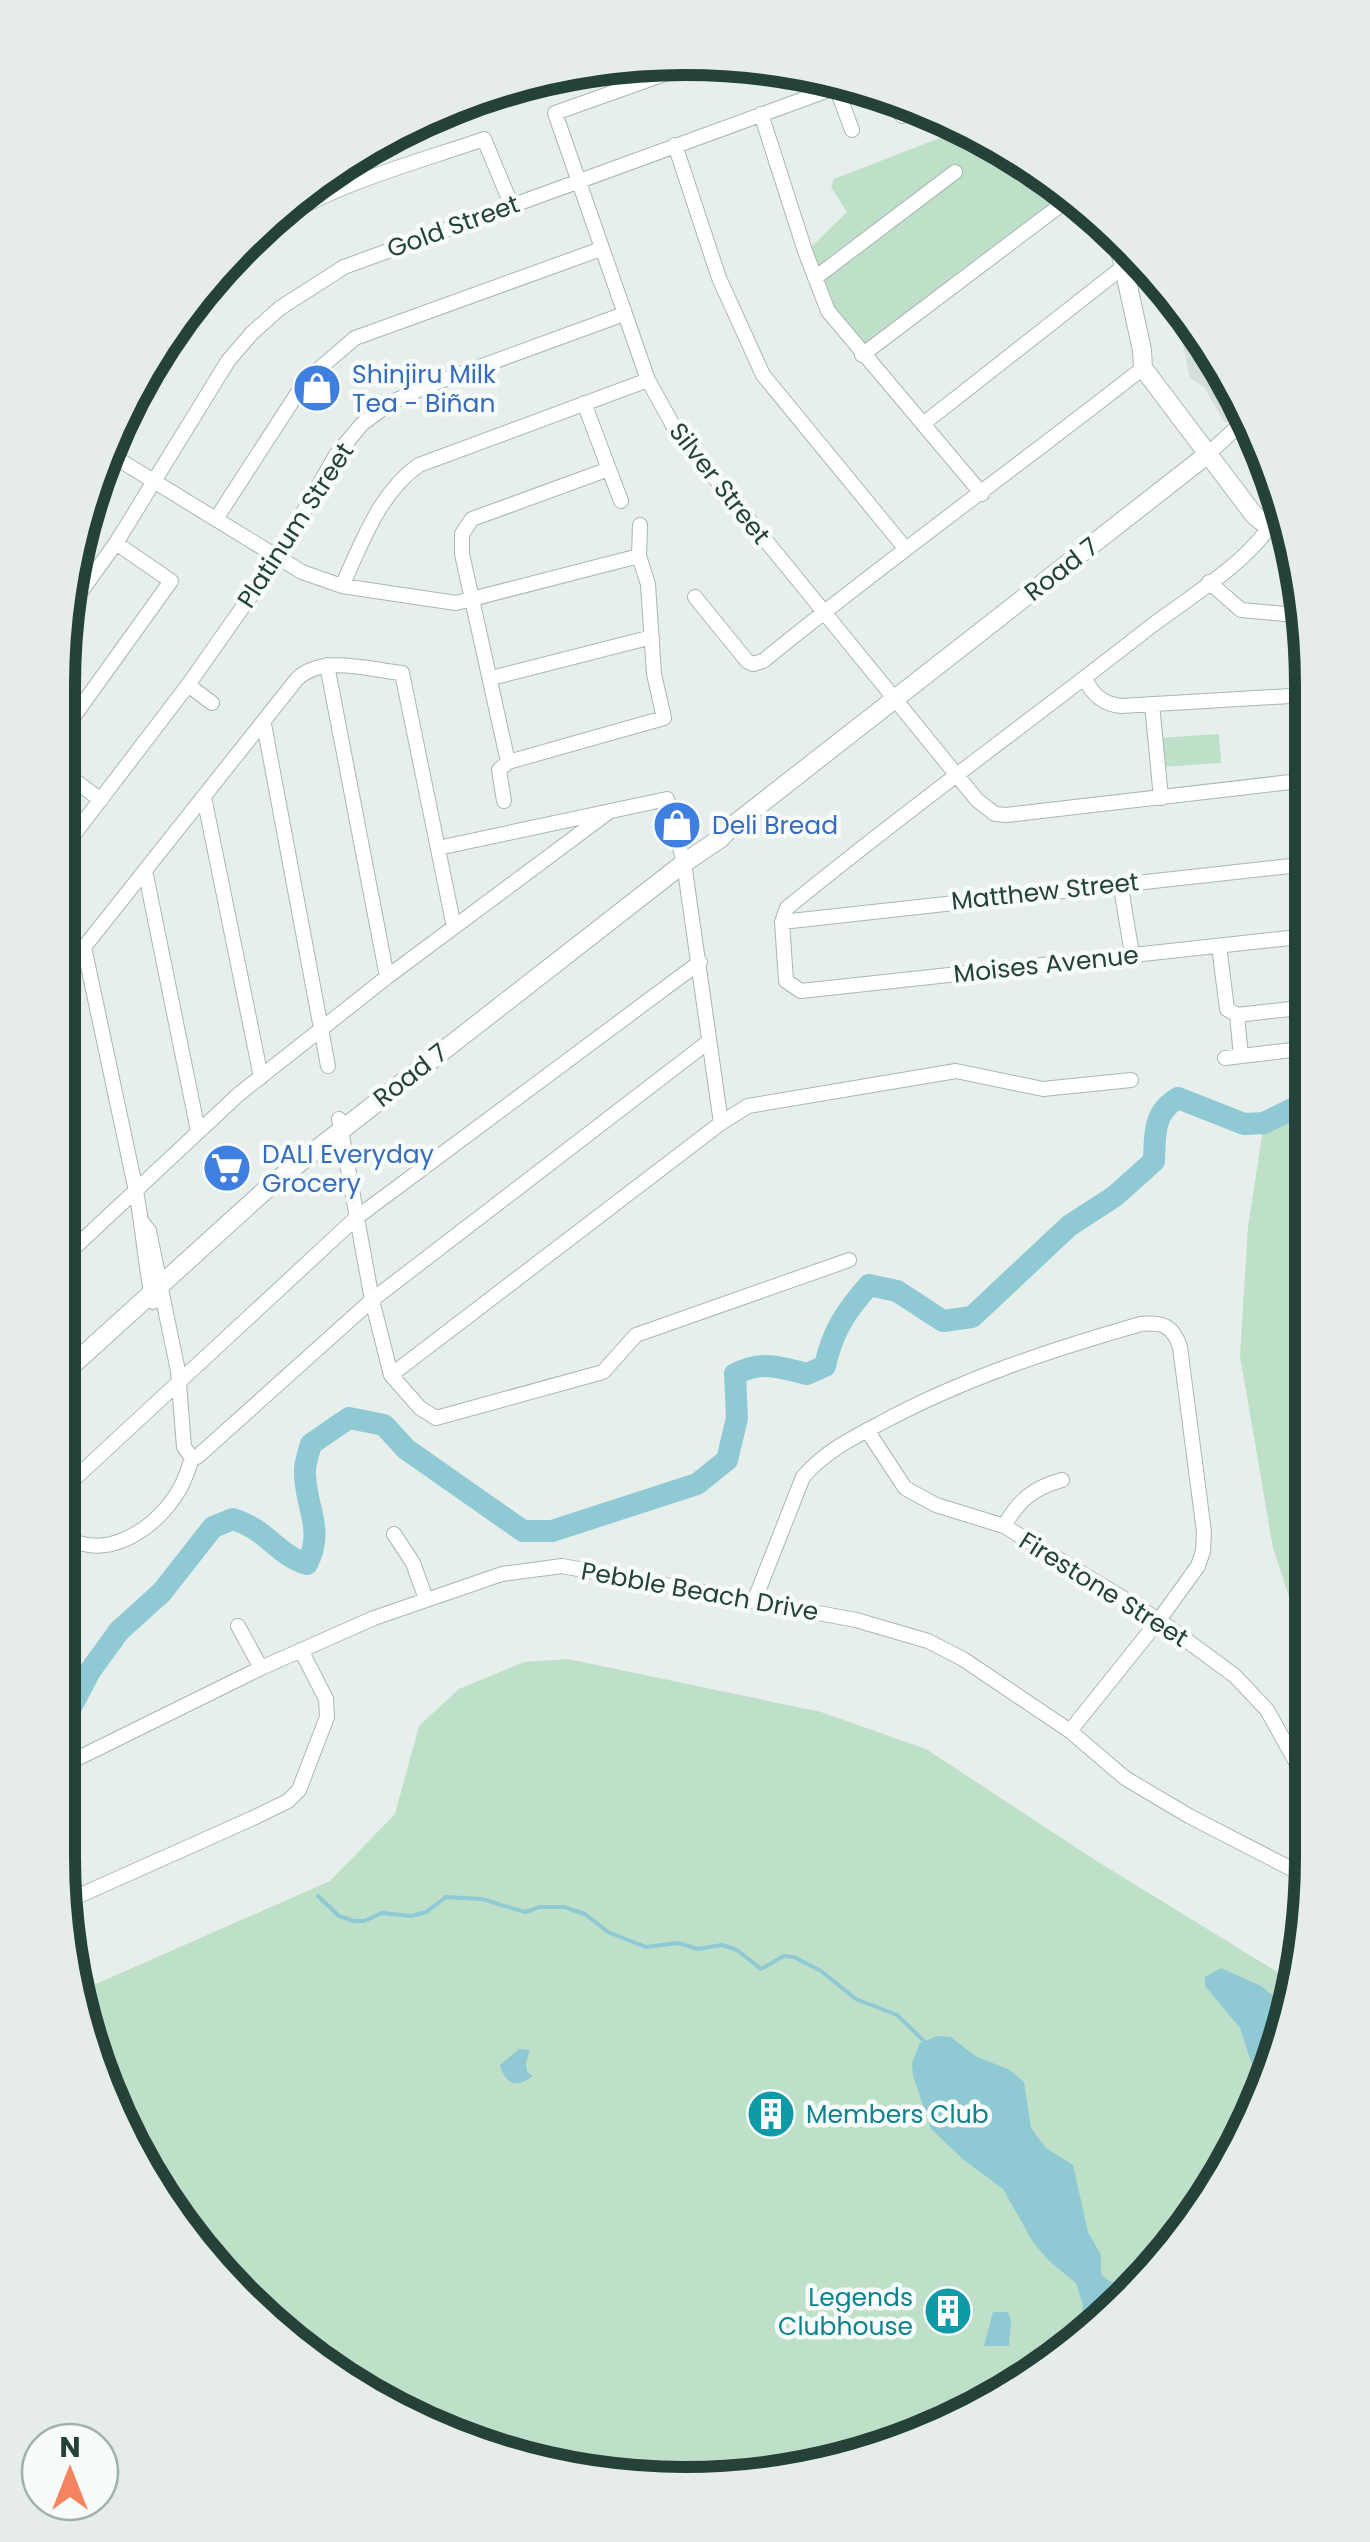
<svg xmlns="http://www.w3.org/2000/svg" width="1370" height="2542" viewBox="0 0 1370 2542" font-family="Poppins,sans-serif">
  <rect width="100%" height="100%" fill="#e6efeb"/>
  <path fill="#d4dfda" d="M1173,298L1206,336L1248,419L1224,422L1204,387L1190,378Z"/>
  <path fill="#bfe0c8" d="M963,129L998,141L1071,194L862,354L816,277L806,252L847,212L831,187L834,179Z
    M1219,734L1221,763L1162,767L1160,738Z
    M1309,1101L1310,1660L1273,1548L1240,1356L1248,1227L1264,1123Z
    M568,1659L821,1712L926,1749L1095,1860L1297,1984L1291,2020L1229,2170L1099,2328L926,2437L727,2483L523,2463L337,2379L188,2239L91,2059L80,1991L330,1881L395,1814L419,1726L459,1689L524,1662Z"/>
  <path fill="#8ec9d4" d="M1221,1968L1261,1986L1292,2011L1265,2082L1253,2068L1240,2028L1205,1986V1977Z
    M938,2036L951,2037L975,2056L1010,2070L1024,2082L1031,2128L1046,2148L1073,2165L1088,2232L1101,2255V2274L1109,2281L1133,2287L1126,2295L1111,2293L1104,2297L1102,2310L1109,2316L1099,2328L1078,2342L1083,2305L1076,2283L1049,2261L1033,2242L1003,2189L964,2160L931,2129L913,2076L912,2063L920,2043Z
    M519,2049L530,2050L526,2063L527,2072L533,2076C518,2088 505,2085 500,2065Z
    M993,2312H1008L1011,2321L1009,2346H984Z"/>
  <g fill="none" stroke-linecap="round" stroke-linejoin="round">
    <path stroke="#8ec9d4" stroke-width="4" d="M318,1896L339,1916L354,1921H364L382,1913L411,1916L426,1912L446,1897L482,1899L525,1912L540,1907H564L585,1914L608,1932L646,1947L678,1943L698,1949L722,1945L737,1950L761,1969L784,1956L794,1957L821,1971L856,1999L897,2015L924,2041"/>
    <path stroke="#8ec9d4" stroke-width="22" d="M58,1708L71,1707L90,1671L119,1631L162,1592L213,1527L233,1519C268,1530 277,1555 307,1564C326,1527 303,1505 305,1468C306,1460 309,1451 311,1444L349,1418L384,1425L406,1449L523,1531H552L697,1484L727,1460L737,1418L735,1374C762,1360 779,1367 807,1374L825,1366C832,1332 846,1311 869,1285L897,1291L943,1321L972,1317L1069,1226L1115,1196L1154,1161C1155,1135 1153,1112 1178,1098L1244,1124L1264,1123L1309,1101"/>
    <g stroke="#a8b8b2" stroke-width="16">
      <path id="minor" d="M679,69L555,113L648,380L675,429L977,800L995,814L1006,815L1308,780
        M836,87L852,130
        M899,108L902,116
        M761,114L805,251L828,311L982,494
        M675,145L719,278L763,375L905,548
        M268,227C332,184 412,164 484,139L511,204
        M815,278L955,172
        M862,355L1074,195
        M584,403L621,501
        M923,424L1123,267
        M108,453L302,572L342,586L456,603L639,556
        M1208,454L1246,419
        M216,519L306,380L355,338L601,249
        M1271,524C1246,564 1188,598 1150,627C1029,722 905,811 787,908L782,922L786,981L801,991L1308,936
        M1209,582L1241,610L1307,616
        M342,586C362,543 379,493 419,465L648,380
        M695,597L747,661L753,664L763,661C887,560 1017,467 1143,368
        M64,615L116,543L228,361L252,333L280,308L344,267L837,87
        M327,665L387,977
        M491,678L652,637
        M1085,678C1092,695 1103,704 1121,706L1307,695
        M188,685L212,703
        M1152,704L1161,798
        M264,724L328,1066
        M59,737L171,581L116,543
        M508,762L462,554V534L472,519L609,469
        M59,769L101,800
        M204,797L261,1077
        M504,801L499,770L508,762L664,718L654,674L648,584L639,556L640,525
        M438,848L667,799L684,863L721,1123
        M59,854L188,685L278,557L336,455L362,424L390,403L427,386L624,314
        M145,870L198,1131
        M1120,882L1132,954
        M782,922L1308,864
        M1219,946L1227,1009L1237,1015L1308,1007
        M84,947L136,1191C143,1228 145,1264 153,1302
        M58,980L297,679C322,654 370,670 402,673L454,927
        M1237,1015L1241,1056
        M1225,1058L1309,1048
        M339,1119L372,1300L391,1375L420,1408L436,1418L603,1372L636,1335L849,1260
        M58,1172L68,1223L80,1243
        M142,1222L149,1231L178,1371L184,1447L192,1458L197,1457L372,1300L708,1042
        M58,1263L239,1094L387,977L610,811
        M391,1375L721,1123L748,1106L956,1071L1043,1089L1131,1080
        M867,1430L905,1488L936,1505L1004,1526L1159,1620L1235,1676L1267,1710L1311,1789
        M58,1494L356,1218L700,962
        M1004,1526C1019,1500 1033,1488 1062,1480
        M58,1531C99,1566 152,1532 176,1495C184,1484 188,1470 192,1458
        M394,1534L413,1563L426,1599
        M755,1599L803,1477C823,1453 852,1438 879,1424C962,1379 1050,1350 1141,1324C1163,1322 1173,1326 1180,1347L1204,1532L1203,1551L1198,1566L1159,1620L1070,1731
        M238,1626L261,1668
        M58,1768L261,1668L374,1618L502,1574L562,1566L856,1620L928,1641L963,1659L1070,1731L1125,1778L1189,1816L1311,1879
        M65,1902L251,1819L288,1801L299,1790L327,1717L326,1699L301,1650"/>
    </g>
    <g stroke="#a8b8b2" stroke-width="20">
      <path id="tertiary" d="M1116,232L1142,350L1143,368L1254,515L1261,521L1289,525
        M58,1378L271,1185L684,863L721,838L731,827L1208,454"/>
    </g>
    <use href="#minor" stroke="#fff" stroke-width="14"/>
    <use href="#tertiary" stroke="#fff" stroke-width="18"/>
  </g>
  <defs>
    <g id="shop-disc" transform="scale(2.5)"><circle r="9.5" fill="#3f7fe0" stroke="#f7fbf9"/><path d="M-5-2.5h2.3a2.7 3.5 0 0 1 5.4 0H5L5.5 6h-11ZM-1.5-2.5h3a1.5 2.3 0 0 0-3 0Z" fill="#fff"/></g>
    <g id="supermarket-disc" transform="scale(2.5)"><circle r="9.5" fill="#3f7fe0" stroke="#f7fbf9"/><path d="M-6-5.5h2.5l.6 2H6L4.5 2H-2.5L-4.4-4H-6ZM-1.5 3.2a1.3 1.3 0 1 0 .1 0ZM3 3.2a1.3 1.3 0 1 0 .1 0Z" fill="#fff"/></g>
    <g id="building-disc" transform="scale(2.5)"><circle r="9.5" fill="#0f9aa8" stroke="#f7fbf9"/><path d="M-4-6H4V6H1V3H-1V6H-4ZM-2.5-4.3h1.7v1.8h-1.7ZM.8-4.3h1.7v1.8H.8ZM-2.5-1h1.7V.8h-1.7ZM.8-1h1.7V.8H.8Z" fill="#fff"/></g>
  </defs>
  <g fill-rule="evenodd">
    <use href="#shop-disc" x="317" y="388"/>
    <use href="#shop-disc" x="677" y="825"/>
    <use href="#supermarket-disc" x="227" y="1168"/>
    <use href="#building-disc" x="771" y="2114"/>
    <use href="#building-disc" x="948" y="2311"/>
  </g>
  <g text-anchor="middle" stroke-width="9" stroke-linejoin="round" paint-order="stroke">
    <g font-size="25" fill="#24423a" stroke="#f7fbf9">
      <text transform="translate(453 226) rotate(-20)" y="9">Gold Street</text>
      <text transform="translate(720 483) rotate(52)" y="9">Silver Street</text>
      <text transform="translate(295 525) rotate(-57)" y="9">Platinum Street</text>
      <text transform="translate(1061 569) rotate(-38)" y="9">Road 7</text>
      <text transform="translate(1045 891) rotate(-6)" y="9">Matthew Street</text>
      <text transform="translate(1046 964) rotate(-6)" y="9">Moises Avenue</text>
      <text transform="translate(410 1075) rotate(-38)" y="9">Road 7</text>
      <text transform="translate(1104 1589) rotate(32)" y="9">Firestone Street</text>
      <text transform="translate(700 1591) rotate(10)" y="9">Pebble Beach Drive</text>
    </g>
    <g font-size="25" fill="#366cbe" stroke="#f7fbf9" text-anchor="start">
      <text x="352" y="383">Shinjiru Milk<tspan x="352" dy="29">Tea - Biñan</tspan></text>
      <text x="712" y="834">Deli Bread</text>
      <text x="262" y="1163">DALI Everyday<tspan x="262" dy="29">Grocery</tspan></text>
    </g>
    <g font-size="25" fill="#0d838f" stroke="#f7fbf9" text-anchor="start">
      <text x="806" y="2123">Members Club</text>
      <text x="913" y="2306" text-anchor="end">Legends<tspan x="913" dy="29">Clubhouse</tspan></text>
    </g>
  </g>
  <path d="M0 0H1370V2542H0ZM685 75H685A610 610 0 0 1 1295 685V1857A610 610 0 0 1 685 2467H685A610 610 0 0 1 75 1857V685A610 610 0 0 1 685 75Z" fill="#e6ecea" fill-rule="evenodd"/>
  <path fill="none" stroke="#24423a" stroke-width="12" d="M685 75H685A610 610 0 0 1 1295 685V1857A610 610 0 0 1 685 2467H685A610 610 0 0 1 75 1857V685A610 610 0 0 1 685 75Z"/>
  <g transform="translate(70 2472)"><circle r="48" fill="#f7fbf9" stroke="#a3b1ad" stroke-width="2.5"/>
  <path d="M0-8L18 38L0 25L-18 38Z" fill="#f4845f"/>
  <text y="-15" font-size="28" font-weight="bold" text-anchor="middle" fill="#24423a">N</text>
  </g>
</svg>
